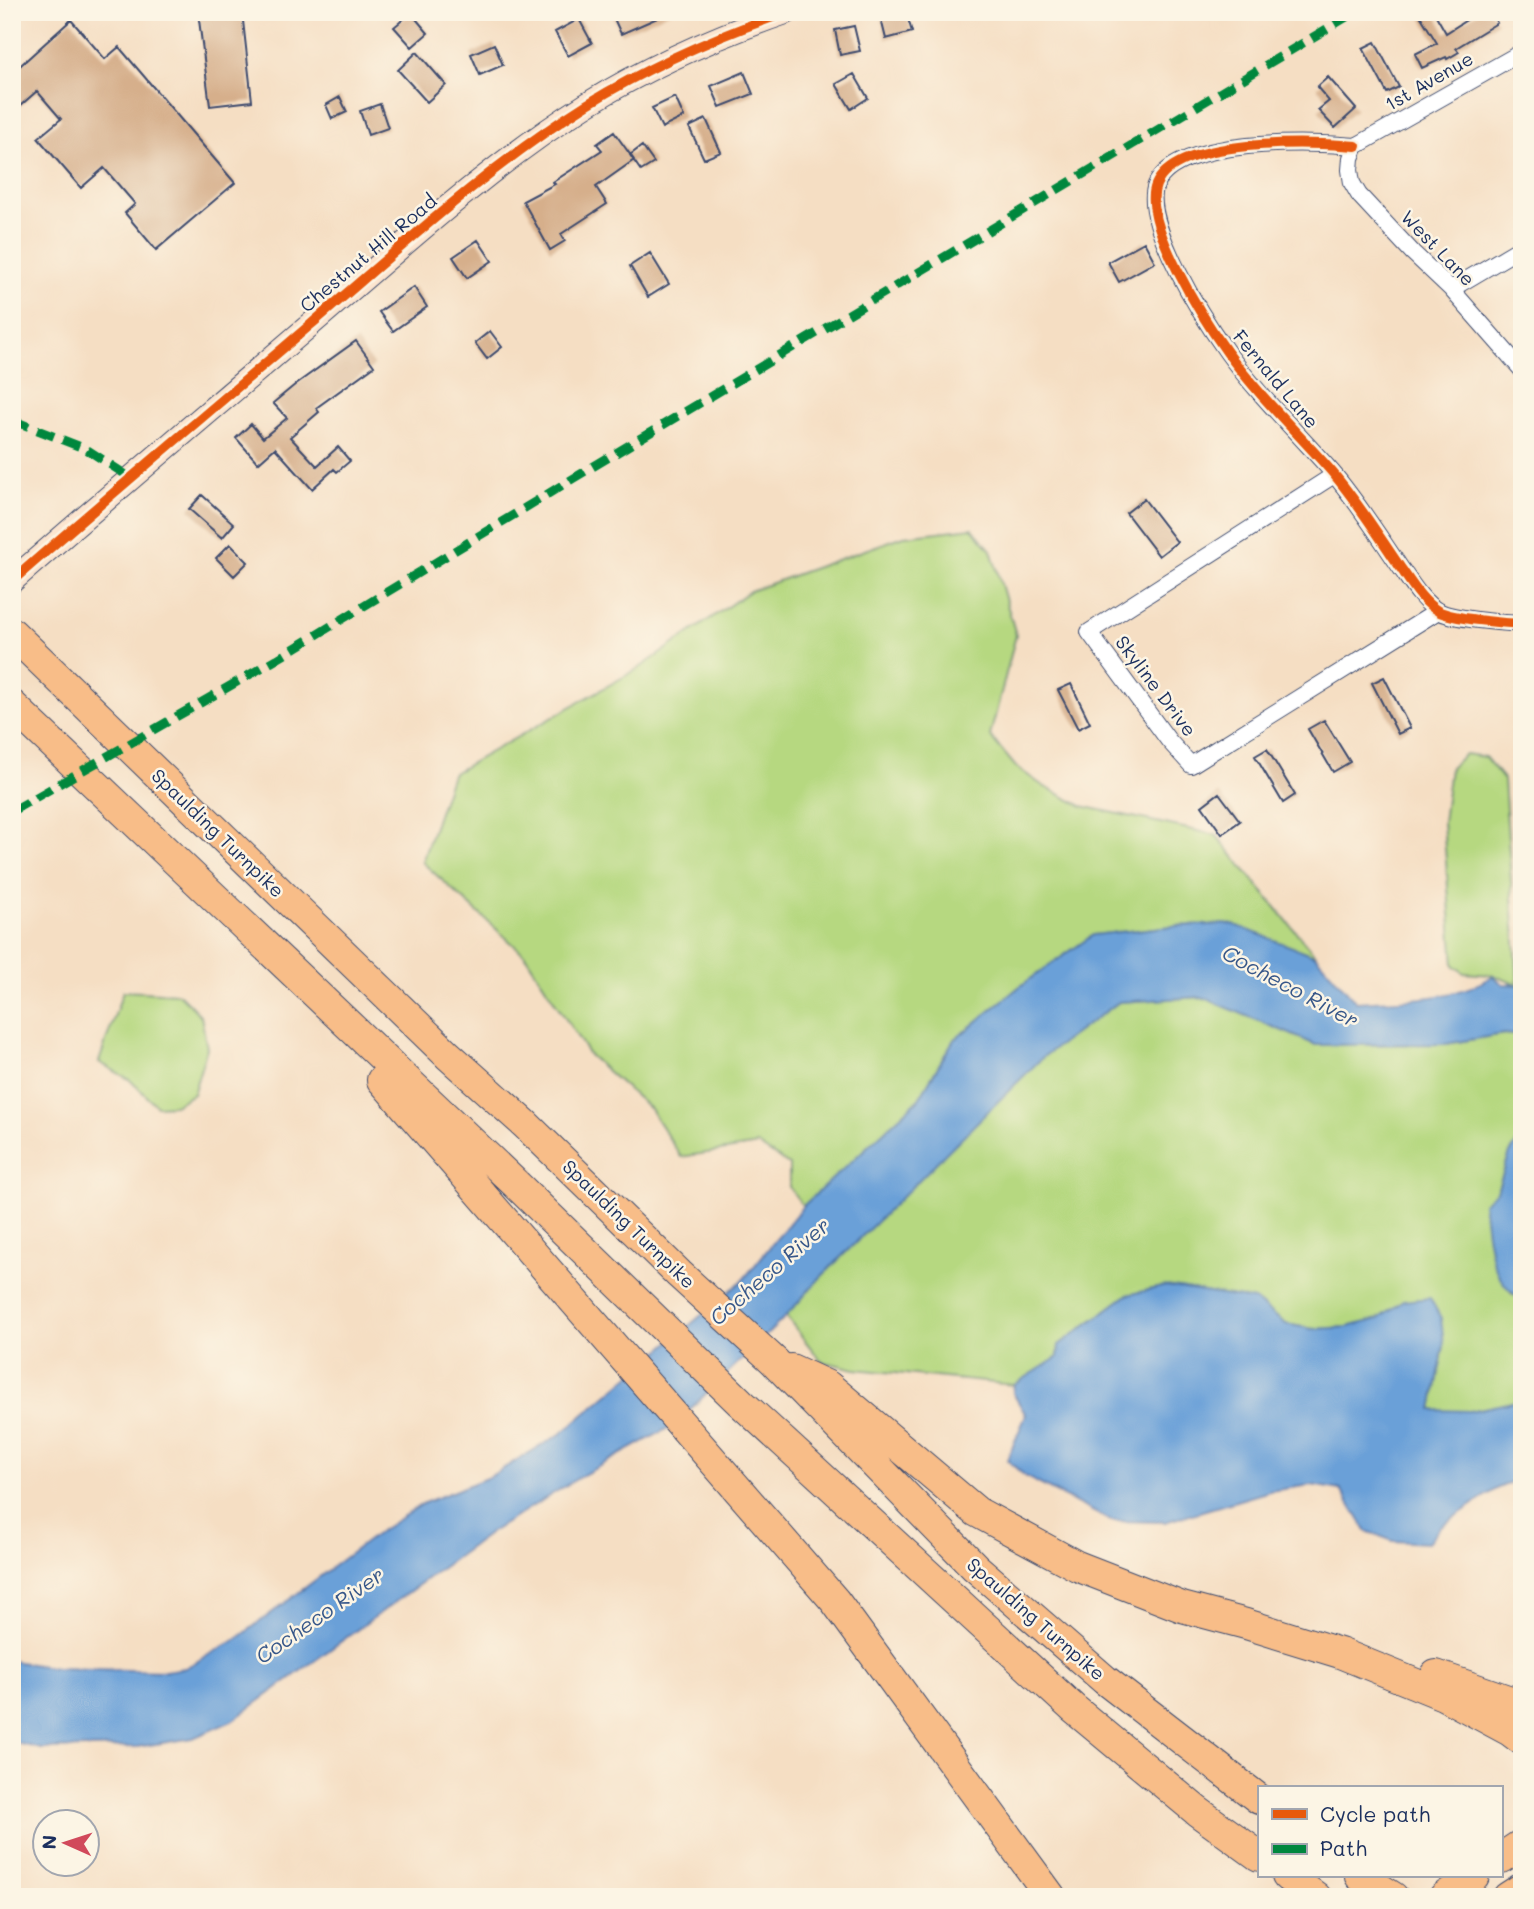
<svg xmlns="http://www.w3.org/2000/svg" width="1534" height="1909" viewBox="0 0 1534 1909" font-family="Mali,sans-serif">
  <rect width="100%" height="100%" fill="#fcf5e5"/>
  <filter id="ink" filterUnits="userSpaceOnUse"><feTurbulence type="fractalNoise" baseFrequency=".0143" numOctaves="2"/><feDisplacementMap in="SourceGraphic" scale="14" xChannelSelector="R" yChannelSelector="G"/><feConvolveMatrix kernelMatrix="1 2 1 2 8 2 1 2 1" color-interpolation-filters="sRGB"/></filter>
  <filter id="wash" filterUnits="userSpaceOnUse"><feTurbulence type="fractalNoise" baseFrequency=".00686" numOctaves="4" result="noise"/><feDisplacementMap in="SourceGraphic" scale="28" xChannelSelector="R" yChannelSelector="G"/><feGaussianBlur stdDeviation="1.57" result="paint"/><feColorMatrix in="noise" values="0 0 0 0 0 0 0 0 0 0 0 0 0 0 0 0 0 1.4 0 .05"/><feComposite in="paint" operator="in"/></filter>
  <g filter="url(#wash)">
    <rect width="100%" height="100%" fill="#f5dec3"/>
    <path fill="#b6d880" stroke="#68846f" stroke-width="2" d="M972,528L991,550L1016,635L990,736L1015,766L1043,786L1082,806L1216,835L1316,956L1232,924L1173,926L1093,935L1019,987L953,1041L919,1099L803,1206L789,1187V1165L758,1145L681,1157L650,1109L589,1055L525,955L422,862L452,774L641,667L750,591L904,536Z
      M1465,754L1485,757L1504,780L1518,985L1493,975L1464,973L1454,965L1443,822L1450,768Z
      M123,991L179,994L201,1016L207,1048L193,1094L174,1105L157,1106L130,1080L99,1062Z
      M1202,997L1316,1045L1446,1044L1504,1034L1522,1036V1136L1510,1153L1497,1191L1511,1293L1522,1299V1400L1470,1411H1432L1444,1345L1403,1301L1378,1319L1348,1327L1313,1329L1286,1324L1254,1300L1166,1286L1127,1295L1059,1345L1058,1357L1014,1385L855,1369L821,1361L786,1316L820,1278L1043,1056L1119,1002Z"/>
    <path fill="#6ba0d8" stroke="#43689b" stroke-width="2" d="M1232,924L1316,956L1356,1002C1404,999 1452,1002 1493,976L1503,984L1522,985V1036L1504,1034L1446,1044L1316,1045L1202,997L1119,1002L1043,1057L820,1278L786,1316L674,1425L583,1475L491,1532L232,1721L193,1738L137,1747L41,1749L12,1742V1661L56,1668L165,1671L185,1668L237,1639L379,1532L424,1503L489,1477L562,1433L743,1280L803,1206L919,1099L953,1041L1019,987L1093,935L1173,926Z
      M1522,1136V1206L1519,1209L1522,1299C1488,1281 1488,1237 1483,1203L1497,1191L1510,1153Z
      M1166,1286L1254,1300L1286,1324L1313,1329L1348,1327L1378,1319L1403,1301L1430,1298L1441,1318L1444,1345L1432,1410L1470,1411L1522,1400V1478L1498,1488L1441,1526L1428,1543L1393,1541L1366,1531L1341,1490L1311,1485L1270,1491L1165,1522L1111,1521L1026,1477L1007,1460L1026,1415L1013,1393L1014,1385L1058,1357L1059,1345L1127,1295Z"/>
    <g id="blocks">
      <path fill="#d6af8b" d="M198,12H242L252,101L210,106Z
        M611,12H671L621,34Z
        M906,12L912,32L886,39L881,19Z
        M1418,12H1434L1446,33L1479,12H1491L1497,23L1456,48L1459,52L1447,59L1446,57L1422,68L1415,54L1437,43Z
        M411,13L428,33L412,47L394,27Z
        M579,19L592,43L568,56L555,32Z
        M71,20L105,59L119,47L235,183L156,250L125,213L135,204L104,168L81,188L38,138L61,119L37,91L12,113V73Z
        M854,26L860,51L840,55L835,30Z
        M1375,42L1399,87L1387,93L1363,48Z
        M494,44L503,65L480,75L471,54Z
        M417,52L446,85L427,102L398,70Z
        M744,72L753,94L720,107L711,86Z
        M854,74L868,98L851,109L836,84Z
        M1328,77L1356,109L1335,128L1318,110L1329,101L1317,87Z
        M340,97L347,112L332,119L326,105Z
        M675,97L684,117L662,128L652,108Z
        M380,104L388,128L368,135L360,111Z
        M706,119L721,152L704,159L689,127Z
        M614,132L634,160L596,187L607,204L561,234L565,241L550,250L523,201L555,184L553,182L602,150L597,144Z
        M642,146L654,163L641,171L630,155Z
        M478,240L492,261L467,278L453,257Z
        M1144,242L1155,262L1119,282L1108,262Z
        M650,253L669,284L648,297L630,266Z
        M414,287L427,307L393,331L379,312Z
        M490,331L502,347L487,359L475,343Z
        M356,341L374,366L316,408L319,412L290,437L317,466L338,447L350,461L337,472L334,469L312,489L275,448L258,463L236,438L251,424L263,438L287,418L273,403L296,384Z
        M202,495L234,524L222,538L189,509Z
        M1144,499L1177,542L1159,556L1126,513Z
        M230,544L248,562L234,576L216,558Z
        M1384,677L1410,728L1398,734L1372,683Z
        M1071,684L1090,723L1078,729L1058,690Z
        M1324,720L1350,762L1333,772L1308,729Z
        M1267,749L1295,795L1283,803L1255,756Z
        M1219,793L1240,821L1222,834L1202,806Z"/>
    </g>
  </g>
  <g filter="url(#ink)">
    <use href="#blocks" fill-opacity="0" stroke="#3c496d" stroke-width="2"/>
    <g fill="none" stroke-linecap="round" stroke-linejoin="round">
      <g stroke="#3c496d" stroke-width="18">
        <path id="street" d="M1356,146C1313,142 1176,137 1156,185C1141,221 1204,320 1227,352C1258,395 1297,432 1332,472C1357,501 1378,535 1400,567C1410,581 1422,602 1438,611C1453,619 1503,623 1522,624
          M1356,146L1351,158L1350,170L1352,183L1359,195L1413,253L1451,289L1522,370
          M1356,146L1522,52
          M1451,289L1522,247
          M1334,475L1089,632L1169,741L1191,765L1438,611"/>
      </g>
      <g stroke="#3c496d" stroke-width="25">
        <path id="secondary" d="M12,581C110,495 210,411 309,326C398,250 486,168 586,105C649,66 717,36 787,12"/>
      </g>
      <g stroke="#3c496d" stroke-width="32">
        <path id="highway" d="M12,633L448,1055L525,1124L679,1274L774,1361L975,1567L1105,1680L1259,1799
          M12,705L517,1185L740,1402L1074,1709L1197,1811L1259,1856
          M382,1080L835,1601L1051,1897
          M791,1369L828,1386L977,1512L1077,1566L1182,1607L1246,1624L1340,1653L1443,1695L1510,1731L1522,1740
          M1436,1675L1522,1705
          M1501,1858L1522,1844
          M1287,1876L1316,1897
          M1360,1876L1393,1897
          M1444,1897L1474,1876
          M1508,1897L1522,1888"/>
      </g>
      <use href="#street" stroke="#fff" stroke-width="16"/>
      <use href="#secondary" stroke="#fce5cf" stroke-width="23"/>
      <use href="#highway" stroke="#f8bd88" stroke-width="30"/>
      <path stroke="#00873e" stroke-width="9" stroke-dasharray="18 9" stroke-linecap="butt" d="M12,420L86,449L131,478
        M12,811L277,659L574,478L1355,12"/>
      <g stroke="#fcf5e5" stroke-width="15">
        <path id="cycleway" d="M1356,146C1313,142 1176,137 1156,185C1141,221 1204,320 1227,352C1258,395 1297,432 1332,472C1357,501 1378,535 1400,567C1410,581 1422,602 1438,611C1453,619 1503,623 1522,624
          M12,581C110,495 210,411 309,326C398,250 486,168 586,105C649,66 717,36 787,12"/>
      </g>
      <use href="#cycleway" stroke="#e8590c" stroke-width="10"/>
    </g>
  </g>
  <g text-anchor="middle" stroke-width="5" stroke-linejoin="round" paint-order="stroke">
    <g font-size="19" fill="#1b2f5e" stroke="#fcf5e5">
      <text transform="translate(1429 81) rotate(-30)" y="7">1st Avenue</text>
      <text transform="translate(1438 248) rotate(46)" y="7">West Lane</text>
      <text transform="translate(368 253) rotate(-40)" y="7">Chestnut Hill Road</text>
      <text transform="translate(1276 379) rotate(50)" y="7">Fernald Lane</text>
      <text transform="translate(1156 686) rotate(53)" y="7">Skyline Drive</text>
      <text transform="translate(218 833) rotate(44)" y="7">Spaulding Turnpike</text>
      <text transform="translate(629 1224) rotate(44)" y="7">Spaulding Turnpike</text>
      <text transform="translate(1036 1619) rotate(41)" y="7">Spaulding Turnpike</text>
    </g>
    <g font-size="21" font-style="italic" fill="#375789" stroke="#fcf5e5">
      <text transform="translate(1290 987) rotate(28)" y="7">Cocheco River</text>
      <text transform="translate(770 1272) rotate(-41)" y="7">Cocheco River</text>
      <text transform="translate(320 1616) rotate(-35)" y="7">Cocheco River</text>
    </g>
  </g>
  <rect width="1534" height="1909" fill="none" stroke="#fcf5e5" stroke-width="42"/>
  <rect x="1258" y="1786" width="245" height="91" fill="#fcf5e5" stroke="#a2a6af" stroke-width="2"/>
  <rect x="1272" y="1809" width="35" height="10" fill="#e8590c" stroke="#a2a6af" stroke-width="2"/>
  <text x="1320" y="1822" font-size="21" fill="#1b2f5e">Cycle path</text>
  <rect x="1272" y="1844" width="35" height="10" fill="#00873e" stroke="#a2a6af" stroke-width="2"/>
  <text x="1320" y="1856" font-size="21" fill="#1b2f5e">Path</text>
  <g transform="translate(66 1843) rotate(273)"><circle r="33" fill="#fcf5e5" stroke="#a2a6af" stroke-width="2"/>
  <path d="M0-5L12 26L0 18L-12 26Z" fill="#d1495b"/>
  <text y="-10" font-size="19" font-weight="bold" text-anchor="middle" fill="#1b2f5e">N</text>
  </g>
</svg>
